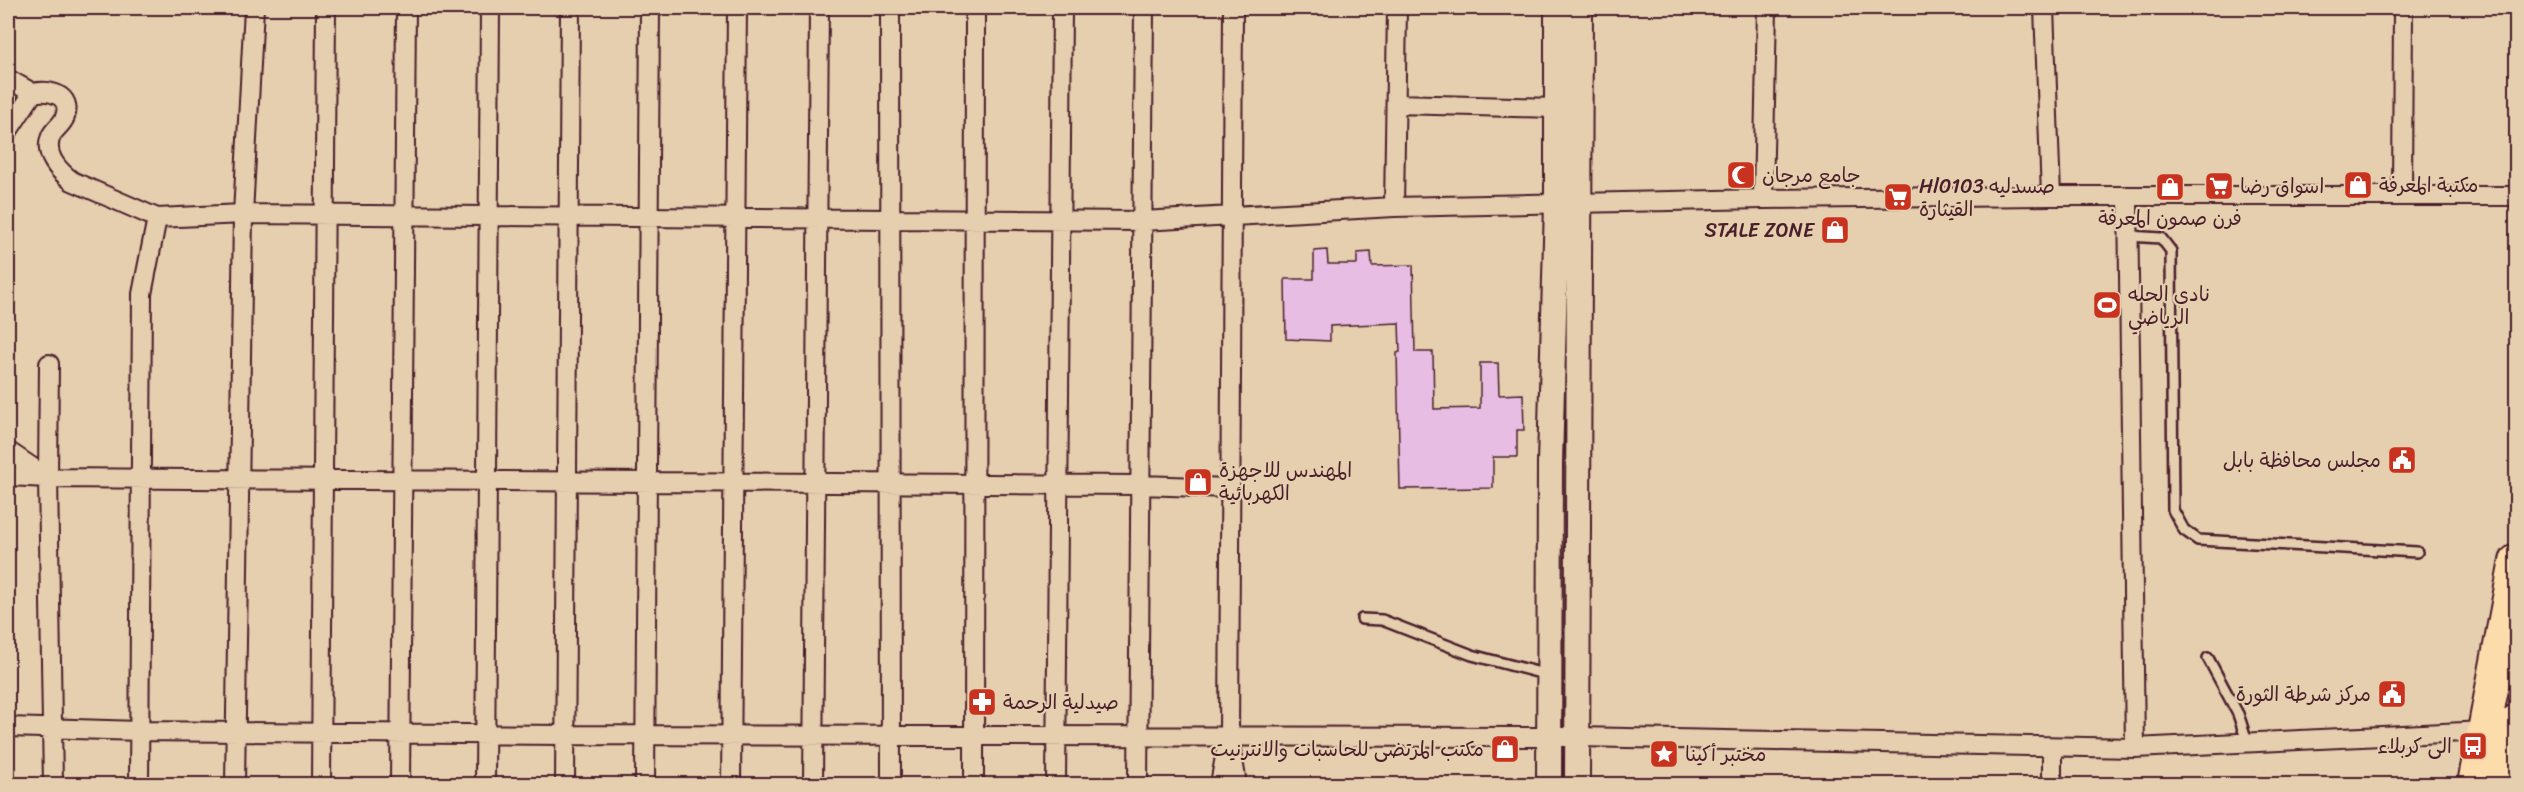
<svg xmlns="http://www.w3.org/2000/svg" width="2524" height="792" viewBox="0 0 2524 792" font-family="Sriracha,'Playpen Sans Arabic',sans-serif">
  <rect width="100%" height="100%" fill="#e5cfaf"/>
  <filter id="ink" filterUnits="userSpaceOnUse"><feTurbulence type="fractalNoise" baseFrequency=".0167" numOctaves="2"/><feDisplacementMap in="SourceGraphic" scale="12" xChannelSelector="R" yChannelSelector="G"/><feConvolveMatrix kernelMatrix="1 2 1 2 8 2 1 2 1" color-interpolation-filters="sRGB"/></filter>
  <g filter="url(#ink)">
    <path fill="#e8bde3" stroke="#4a1f2b" stroke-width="1.5" d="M1327,250L1328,264H1357V253L1371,252L1372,266L1413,265L1415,352H1433L1434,409L1480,408V363H1498L1499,395L1523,394L1524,430H1517V457H1493V488L1400,489L1397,353L1400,352L1399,323L1330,326V341L1286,339L1285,279H1314V251Z"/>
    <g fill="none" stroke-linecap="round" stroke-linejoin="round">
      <g stroke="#4a1f2b" stroke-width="14">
        <path id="service" d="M2128,236L2161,238L2171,251L2173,510L2184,530L2198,540L2417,552
          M1362,619L1382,620L1472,655L1548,675
          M2208,658L2238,714L2247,741"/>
      </g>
      <g stroke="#4a1f2b" stroke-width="22">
        <path id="minor" d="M890,8L891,784
          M1233,8L1229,736L1237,784
          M2044,8L2051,196
          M8,79L33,93L8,131
          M33,93C49,89 73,95 65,117C62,125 54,129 51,136C43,154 59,171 72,181L157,218L243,214L1142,221L1394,207L1763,199L2051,196H2516
          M1396,104L1557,108
          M2402,195L2403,8
          M2128,197L2135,748
          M1763,199L1767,8
          M1394,207L1397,8
          M49,364L48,478L53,784
          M8,451L48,478
          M8,476L48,478L1141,485L1229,488
          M8,727L140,731L565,735L1577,737L2135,748L2484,731
          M139,784L142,294L157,218
          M235,784L243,214L254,8
          M321,784L326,8
          M400,784L406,8
          M485,784L490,8
          M565,784L570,8
          M645,784L650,8
          M731,784L737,8
          M813,784L819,8
          M974,784L975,8
          M1056,784L1062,8
          M1138,784L1144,8
          M1220,784L1227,746
          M2052,784V747"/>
      </g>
      <g stroke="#4a1f2b" stroke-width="28">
        <path id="tertiary" d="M1549,784L1550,463L1557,204V8
          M1577,784L1580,8"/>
      </g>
      <g stroke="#4a1f2b" stroke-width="36">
        <path id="trunk" d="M2474,784L2516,561
          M2505,784L2516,721"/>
      </g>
      <use href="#service" stroke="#e5cfaf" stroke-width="9"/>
      <use href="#minor" stroke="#e5cfaf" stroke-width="18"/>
      <use href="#tertiary" stroke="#e5cfaf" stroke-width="24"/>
      <use href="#trunk" stroke="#fddcac" stroke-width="32"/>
    </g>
  </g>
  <defs>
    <g id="mosque-square" transform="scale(1.5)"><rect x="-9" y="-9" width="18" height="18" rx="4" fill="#c8321e" stroke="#e5cfaf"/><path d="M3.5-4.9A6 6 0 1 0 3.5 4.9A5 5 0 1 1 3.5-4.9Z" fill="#fff"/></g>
    <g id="shop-square" transform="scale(1.5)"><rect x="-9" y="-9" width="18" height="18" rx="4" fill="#c8321e" stroke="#e5cfaf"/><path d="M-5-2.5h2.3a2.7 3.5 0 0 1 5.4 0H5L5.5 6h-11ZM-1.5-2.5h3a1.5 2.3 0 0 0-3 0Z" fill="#fff"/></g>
    <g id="supermarket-square" transform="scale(1.5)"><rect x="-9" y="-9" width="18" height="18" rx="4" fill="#c8321e" stroke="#e5cfaf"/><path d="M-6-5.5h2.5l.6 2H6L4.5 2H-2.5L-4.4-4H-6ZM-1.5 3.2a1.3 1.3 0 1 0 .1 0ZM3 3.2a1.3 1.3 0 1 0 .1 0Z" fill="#fff"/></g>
    <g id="stadium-square" transform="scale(1.5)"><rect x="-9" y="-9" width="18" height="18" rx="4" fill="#c8321e" stroke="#e5cfaf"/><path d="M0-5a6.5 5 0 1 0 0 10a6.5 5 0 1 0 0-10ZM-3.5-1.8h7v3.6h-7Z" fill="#fff"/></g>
    <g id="civic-square" transform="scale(1.5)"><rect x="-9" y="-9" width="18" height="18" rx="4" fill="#c8321e" stroke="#e5cfaf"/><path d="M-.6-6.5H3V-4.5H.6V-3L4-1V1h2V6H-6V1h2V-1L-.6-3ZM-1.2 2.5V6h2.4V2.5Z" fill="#fff"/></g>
    <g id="pharmacy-square" transform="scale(1.5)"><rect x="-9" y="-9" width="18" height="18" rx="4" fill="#c8321e" stroke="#e5cfaf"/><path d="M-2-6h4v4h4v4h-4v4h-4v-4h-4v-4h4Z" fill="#fff"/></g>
    <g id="bus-square" transform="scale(1.5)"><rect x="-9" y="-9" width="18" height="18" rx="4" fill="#c8321e" stroke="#e5cfaf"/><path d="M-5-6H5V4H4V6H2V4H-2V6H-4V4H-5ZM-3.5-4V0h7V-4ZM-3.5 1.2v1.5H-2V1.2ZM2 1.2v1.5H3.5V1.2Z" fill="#fff"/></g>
    <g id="sight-square" transform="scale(1.5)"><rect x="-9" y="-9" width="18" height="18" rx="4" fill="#c8321e" stroke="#e5cfaf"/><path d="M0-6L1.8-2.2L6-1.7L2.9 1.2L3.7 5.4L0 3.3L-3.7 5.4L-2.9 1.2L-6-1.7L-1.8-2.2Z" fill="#fff"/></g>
  </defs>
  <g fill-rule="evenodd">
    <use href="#mosque-square" x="1741" y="175"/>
    <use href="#shop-square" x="2358" y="185"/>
    <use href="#supermarket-square" x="2219" y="186"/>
    <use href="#shop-square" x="2170" y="187"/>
    <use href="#supermarket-square" x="1898" y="197"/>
    <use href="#shop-square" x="1835" y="230"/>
    <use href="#stadium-square" x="2107" y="305"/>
    <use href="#civic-square" x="2402" y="460"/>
    <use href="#shop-square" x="1198" y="482"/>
    <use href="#civic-square" x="2392" y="694"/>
    <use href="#pharmacy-square" x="982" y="702"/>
    <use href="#bus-square" x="2473" y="746"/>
    <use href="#shop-square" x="1505" y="749"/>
    <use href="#sight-square" x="1664" y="754"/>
  </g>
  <g text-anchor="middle" stroke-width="4.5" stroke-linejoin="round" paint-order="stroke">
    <g font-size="20" fill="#4a1f2b" stroke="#e5cfaf" text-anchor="start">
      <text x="1762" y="182">جامع مرجان</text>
      <text x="2379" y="192">مكتبة المعرفة</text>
      <text x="1919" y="193">Hl0103 صسدليه<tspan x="1919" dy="23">القيثارة</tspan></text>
      <text x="2240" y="193">اسواق رضا</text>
      <text x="2170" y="225" text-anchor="middle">فرن صمون المعرفة</text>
      <text x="1814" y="237" text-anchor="end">STALE ZONE</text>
      <text x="2128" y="301">نادي الحله<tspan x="2128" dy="23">الرياضي</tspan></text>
      <text x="2381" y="467" text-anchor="end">مجلس محافظة بابل</text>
      <text x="1219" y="477">المهندس للاجهزة<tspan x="1219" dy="23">الكهربائية</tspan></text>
      <text x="2371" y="701" text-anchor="end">مركز شرطة الثورة</text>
      <text x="1003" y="709">صيدلية الرحمة</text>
      <text x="2452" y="753" text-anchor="end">الى كربلاء</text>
      <text x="1484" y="756" text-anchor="end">مكتب المرتضى للحاسبات والانترنيت</text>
      <text x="1685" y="761">مختبر أكينا</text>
    </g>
  </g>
  <rect width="2524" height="792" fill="none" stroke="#e5cfaf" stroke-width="30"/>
  <rect x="15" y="15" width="2494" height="762" fill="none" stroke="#4a1f2b" stroke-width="2" filter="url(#ink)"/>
</svg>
